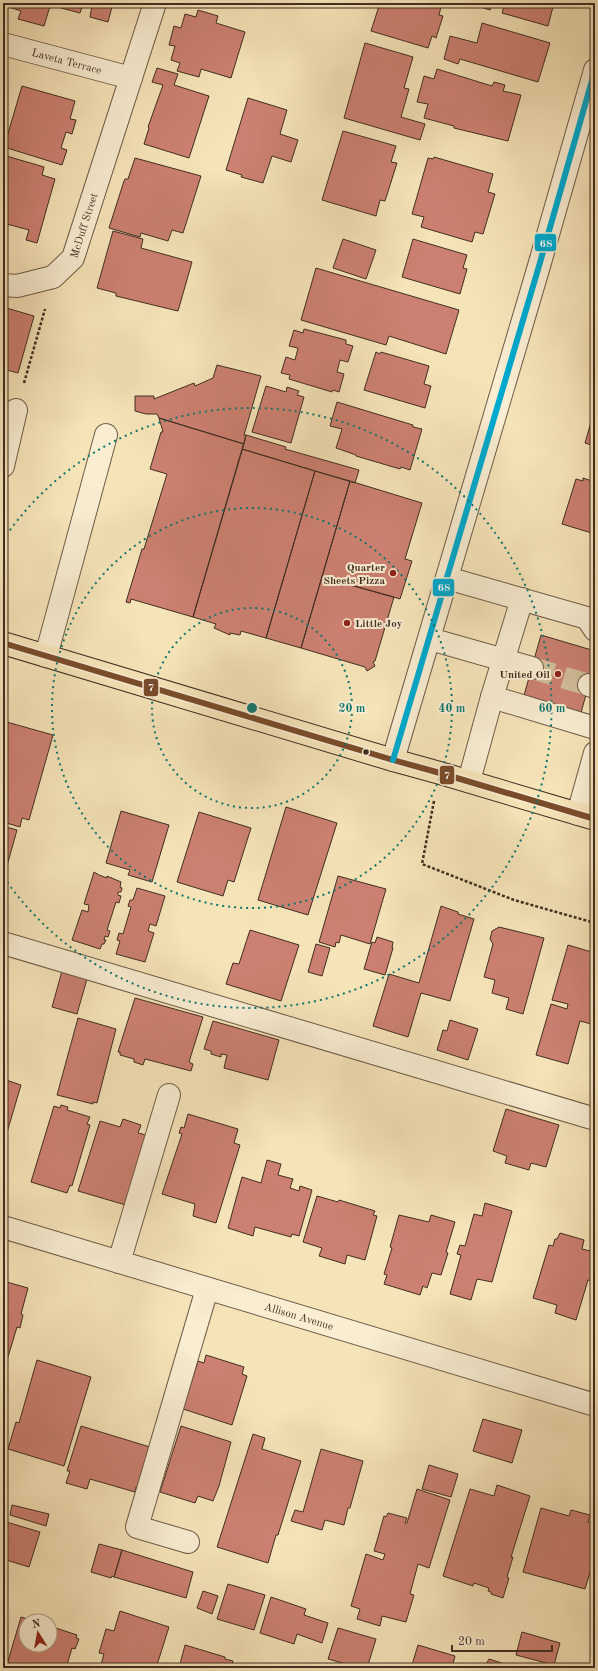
<svg xmlns="http://www.w3.org/2000/svg" width="598" height="1671" viewBox="0 0 598 1671" font-family="'Old Standard TT',serif">
  <rect width="100%" height="100%" fill="#f6e4b9"/>
  <filter id="stains"><feTurbulence type="fractalNoise" baseFrequency=".005" numOctaves="4"/><feColorMatrix values="0 0 0 0 .2 0 0 0 0 .09 0 0 0 0 .02 0 0 0 .5 -.17"/></filter>
  <radialGradient id="worn" r=".72"><stop offset=".6" stop-color="#630" stop-opacity="0"/><stop offset="1" stop-color="#630" stop-opacity=".3"/></radialGradient>
  <path fill="#cc8071" stroke="#402d21" d="M3,3H51L44,26L18,19L21,11L3,5Z
    M63,3H113L108,22L90,17L92,6L83,4L80,13L61,8Z
    M189,3H205L204,7Z
    M380,3H442L439,15L443,16L436,38L432,36L428,48L371,31Z
    M468,3H492L490,10Z
    M505,3H554L548,26L502,13Z
    M198,10L218,16L216,23L245,32L231,78L201,69L199,77L177,71L180,63L171,60L175,46L169,45L174,26L181,28L185,14L196,17Z
    M482,23L550,43L538,82L460,59L458,64L444,59L450,36L477,43Z
    M365,43L413,57L404,88L409,89L401,117L425,124L420,140L344,118Z
    M157,68L178,74L174,85L209,96L189,158L144,144L149,128L148,127L163,85L152,82Z
    M437,69L492,86L494,82L505,85L503,91L521,95L508,141L454,128V126L424,118L428,104L417,102L424,76L434,79Z
    M22,86L75,101L70,119L76,120L72,134L66,132L61,148L67,150L62,165L4,147Z
    M248,98L287,110L280,134L298,140L291,162L272,156L263,183L241,177L242,175L226,170Z
    M343,131L396,146L391,162L397,163L385,201L380,200L376,216L322,200Z
    M3,155L44,167L42,175L55,179L37,243L26,240L29,230L3,223Z
    M434,157L493,174L488,192L495,194L483,234L475,232L472,242L421,227L424,217L412,214L428,158L433,159Z
    M135,158L201,176L183,233L172,230L168,241L141,233L140,237L109,228L124,181L125,179H128Z
    M113,231L143,239L141,248L192,262L178,311L116,296V293L97,288Z
    M343,239L376,250L366,279L333,268Z
    M413,239L467,255L463,268L467,269L460,294L402,277Z
    M316,268L459,310L446,354L389,336L386,345L301,320Z
    M3,307L34,316L18,373L3,369Z
    M304,329L346,340V344L353,346L348,362L340,360L337,372L344,374L339,392L333,390L332,392L289,379L290,375L281,373L286,357L295,360L298,348L289,346L294,330L303,333Z
    M376,352L380,354L381,352L429,366L424,384L431,386L425,408L364,390Z
    M217,365L261,376L244,435H246L244,444L159,418L157,414H146L135,411V396H154V399L194,383L195,386L213,378Z
    M266,386L286,392L287,387L299,391L297,395L304,397L291,443L252,432Z
    M337,402L413,425V427L422,429L410,470L401,467L400,469L356,456V455L336,448L342,429L330,426Z
    M595,408V446L585,443Z
    M159,418L244,444L193,617L131,599L130,603L126,602L142,549H144L167,474L150,469L161,432H163Z
    M246,435L286,447L285,449L359,470L355,483L242,449Z
    M242,449L315,471L266,638L241,631L240,635L230,633V635L214,628L216,624L193,617Z
    M315,471L350,481L301,648L266,638Z
    M583,478L595,482V534L562,524L576,479L583,481Z
    M350,481L422,503L405,559L412,561L400,599L322,577Z
    M322,577L394,597L375,661L373,662L375,666L367,671L365,667L301,648Z
    M541,635L595,651V663L580,716L523,699Z
    M3,721L53,735L29,820L22,818L20,827L3,822Z
    M286,807L337,823L308,915L258,900Z
    M121,811L169,825L152,882L128,875L130,870L106,863Z
    M199,812L251,828L234,882L228,880L223,896L177,882Z
    M3,826L17,830L3,880Z
    M94,872L99,875L107,878V876L121,882L120,887L122,888L121,892H118V895L121,896L119,903L116,902L107,930L110,931L108,937L105,936L104,940H106L104,944H102L100,949L72,940L82,910L88,912L89,905L84,904Z
    M338,876L386,889L370,944L341,935L339,943L336,942L335,947L319,942Z
    M137,888L165,896L156,926L150,924L148,931L154,933L145,962L116,954L120,941L117,940L119,933L123,934L131,907L128,906L130,900H133Z
    M441,906L458,912V914L474,919L450,1001L421,993L408,1037L373,1026L389,974L419,983Z
    M499,927L544,938L523,1014L506,1009L509,998L492,993L495,980L484,977L493,944L490,939L492,931Z
    M250,930L299,945L281,1001L226,984L233,963L239,964Z
    M377,937L393,942L392,948H393L385,975L364,969L372,942L375,943Z
    M316,944L330,948L322,976L308,972Z
    M568,945L595,953V1025L580,1021L568,1064L536,1055L551,1004L567,1009L568,1004L552,1000Z
    M62,971L87,979L77,1014L52,1007Z
    M135,998L203,1017L189,1062L193,1064L191,1071L145,1059L143,1065L134,1062V1059L120,1055V1052H118Z
    M78,1018L116,1029L97,1103L93,1102V1104L57,1095Z
    M450,1020L478,1029L468,1060L437,1050L443,1030L447,1031Z
    M213,1021L279,1040L268,1080L224,1068L227,1055L221,1054V1057L211,1054V1051L204,1049Z
    M3,1079L21,1085L3,1146Z
    M61,1105L68,1107L67,1110L90,1117L87,1124L90,1125L72,1186L70,1185L67,1193L31,1182L54,1106L60,1108Z
    M506,1109L559,1125L546,1167L531,1163L529,1170L505,1163L507,1156L493,1151Z
    M188,1114L238,1129L234,1143L240,1145L216,1223L193,1216L195,1204L162,1194L182,1134L179,1133L181,1127L184,1128Z
    M123,1119L141,1125L138,1133L150,1136L129,1206L78,1191L100,1121L120,1127Z
    M267,1160L281,1164L278,1175L293,1179L290,1188L299,1191L300,1186L312,1190L299,1236L292,1234L291,1237L255,1227L253,1236L228,1228L242,1177L261,1183Z
    M317,1196L338,1202L339,1200L375,1211L373,1215L377,1216L365,1260L347,1255L345,1264L319,1256L322,1248L303,1242Z
    M485,1203L512,1211L492,1282L477,1279L471,1300L450,1294L461,1255L457,1254L460,1245L465,1246L474,1214L482,1216Z
    M399,1215L429,1222L431,1215L455,1222L446,1252L448,1253L441,1275L432,1273L427,1288L423,1286L420,1295L384,1284L387,1275L384,1274L392,1248L390,1247Z
    M560,1233L584,1240L582,1249L595,1252V1281L588,1280L576,1320L555,1313L557,1305L533,1298L549,1245L553,1246L555,1239H557Z
    M3,1281L28,1288L21,1314L23,1315L20,1328L17,1327L4,1370L3,1369Z
    M206,1355L244,1367L242,1374L247,1376L232,1425L183,1409L198,1361L204,1363Z
    M37,1360L91,1377L64,1466L8,1449L16,1422L19,1423Z
    M3,1388L8,1390L4,1403L6,1404L3,1413Z
    M483,1419L522,1430L512,1463L473,1451Z
    M81,1426L150,1447L139,1487H136L135,1492L90,1479L87,1489L66,1483L70,1471H67Z
    M181,1426L231,1442L219,1486L213,1501L198,1496L195,1503L160,1492Z
    M253,1434L265,1438L262,1449L301,1461L278,1535H276L268,1563L217,1547Z
    M321,1449L363,1461L350,1508H348L344,1525L325,1520L322,1530L291,1521L295,1510L303,1512Z
    M429,1465L458,1474L451,1497L422,1489Z
    M497,1485L530,1496L511,1557H513L507,1577L509,1578L503,1598L491,1594V1592L488,1591L489,1588L474,1583L473,1586L443,1576L470,1489L494,1496Z
    M417,1489L450,1500L429,1568L418,1564L410,1594L414,1595L406,1622L382,1616L380,1626L357,1619L360,1609L351,1606L366,1554L383,1560L385,1554L374,1551L384,1516L386,1517L388,1513L407,1518L405,1523H407Z
    M12,1505L49,1514L46,1526L10,1515Z
    M541,1508L569,1516L571,1510L590,1515L588,1522L595,1524V1555L585,1589L523,1572Z
    M3,1521L40,1532L29,1567L3,1559Z
    M99,1544L122,1550L114,1577L112,1576L111,1578L91,1572Z
    M122,1550L193,1572L186,1598L114,1577Z
    M228,1584L265,1595L254,1630L217,1619Z
    M203,1591L218,1596L212,1614L197,1608Z
    M271,1597L306,1609L304,1615L328,1623L322,1643L297,1634L294,1644L260,1633Z
    M120,1611L169,1627L156,1668H100L104,1654L99,1653L106,1629L114,1631Z
    M21,1617L34,1621H26V1645H50V1626L77,1635L76,1638L79,1639L75,1649L72,1648L66,1668H6Z
    M338,1628L376,1639L367,1668H348L349,1665L328,1659Z
    M522,1632L560,1643L554,1665L516,1655Z
    M185,1645L225,1657V1659L233,1661L231,1668H168L169,1664L179,1668Z
    M418,1645L455,1656L452,1668H411Z
    M489,1659L511,1666L519,1668H484Z"/>
  <g fill="none" stroke-linecap="round" stroke-linejoin="round">
    <path stroke="#d2bf9b" stroke-width="22" stroke-dasharray="22 11" stroke-linecap="butt" d="M532,668L589,685"/>
    <g stroke="#6e5b47" stroke-width="24">
      <g id="minor">
        <path id="s1" d="M3,44L131,78"/>
        <path id="s2" d="M3,285L17,286L53,277L73,258L155,3"/>
        <path d="M3,466L16,410"/>
        <path d="M447,578L587,618L595,630"/>
        <path d="M522,599L492,697L595,728"/>
        <path d="M430,639L532,668"/>
        <path d="M46,656L106,435"/>
        <path d="M589,685L595,687"/>
        <path d="M393,760L539,266L595,70"/>
        <path d="M469,781L492,697"/>
        <path d="M578,814L595,753"/>
        <path d="M3,943L595,1119"/>
        <path id="s3" d="M3,1227L595,1405"/>
        <path d="M119,1262L169,1095"/>
        <path d="M188,1542L137,1527L207,1289"/>
      </g>
    </g>
    <g stroke="#402d21" stroke-width="24">
      <path id="major" d="M3,643L393,760L440,773L595,819"/>
    </g>
    <path stroke="#402d21" stroke-width="2.5" stroke-dasharray="3 2" stroke-linecap="butt" d="M24,383L45,309
      M434,801L422,864L514,900L595,923"/>
    <use href="#minor" stroke="#f9edd2" stroke-width="22"/>
    <use href="#major" stroke="#f6e4b9" stroke-width="22"/>
    <g stroke="#f9edd2" stroke-width="9">
      <path id="bus-1" d="M3,643L393,760L440,773L595,819"/>
    </g>
    <g stroke="#f9edd2" stroke-width="9">
      <path id="bus-2" d="M393,760L539,266L595,70"/>
    </g>
    <use href="#bus-1" stroke="#7a4b2a" stroke-width="6"/>
    <use href="#bus-2" stroke="#00a9ce" stroke-width="6"/>
  </g>
  <g fill="none" stroke="#0f766e" stroke-width="2" stroke-dasharray="2 4">
    <circle cx="252" cy="708" r="100"/>
    <circle cx="252" cy="708" r="200"/>
    <path d="M3 540A300 300 0 1 1 3 876"/>
  </g>
  <g fill="#8f2418" stroke="#f9edd2" stroke-width="1.5">
    <circle cx="393" cy="573" r="4"/>
    <circle cx="347" cy="623" r="4"/>
    <circle cx="558" cy="674" r="4"/>
  </g>
  <circle fill="#402d21" stroke="#f9edd2" stroke-width="1.5" cx="366" cy="752" r="3.5"/>
  <g text-anchor="middle" stroke-width="4" stroke-linejoin="round" paint-order="stroke">
    <g font-size="11" fill="#402d21" stroke="#f9edd2">
      <text dy="4" stroke="none"><textPath href="#s1" startOffset="66">Laveta Terrace</textPath></text>
      <text dy="4" stroke="none"><textPath href="#s2" startOffset="113">McDuff Street</textPath></text>
      <text dy="4" stroke="none"><textPath href="#s3" startOffset="309">Allison Avenue</textPath></text>
    </g>
    <g font-size="11" font-weight="bold" fill="#402d21" stroke="#f9edd2" text-anchor="end">
      <text x="385" y="571">Quarter<tspan x="385" dy="13">Sheets Pizza</tspan></text>
      <text x="355" y="627" text-anchor="start">Little Joy</text>
      <text x="550" y="678">United Oil</text>
    </g>
  </g>
  <circle cx="252" cy="708" r="6" fill="#0f766e" stroke="#f9edd2" stroke-width="2"/>
  <g font-size="12" text-anchor="middle" font-weight="bold" fill="#0f766e" stroke="#f9edd2" stroke-width="4" stroke-linejoin="round" paint-order="stroke">
    <text x="352" y="712">20 m</text>
    <text x="452" y="712">40 m</text>
    <text x="552" y="712">60 m</text>
  </g>
  <g stroke="#f9edd2" stroke-width="1.5">
    <rect x="534" y="233" width="23" height="19" rx="4" fill="#00a9ce"/>
    <rect x="432" y="578" width="23" height="19" rx="4" fill="#00a9ce"/>
    <rect x="143" y="678" width="16" height="19" rx="4" fill="#7a4b2a"/>
    <rect x="439" y="765" width="16" height="20" rx="4" fill="#7a4b2a"/>
  </g>
  <g font-size="11" text-anchor="middle" font-weight="bold" fill="#fff">
    <text x="546" y="247">68</text>
    <text x="444" y="591">68</text>
    <text x="151" y="691">7</text>
    <text x="447" y="779">7</text>
  </g>
  <rect width="598" height="1671" fill="none" stroke="#f6e4b9" stroke-width="16"/>
  <rect x="4" y="4" width="590" height="1663" fill="none" stroke="#402d21" stroke-width="2"/>
  <rect x="8" y="8" width="582" height="1655" fill="none" stroke="#402d21"/>
  <g transform="translate(38 1633) rotate(349)"><circle r="19" fill="#f9edd2" stroke="#afa08b"/>
  <path d="M0-3L7 15L0 10L-7 15Z" fill="#8f2418"/>
  <text y="-6" font-size="11" font-weight="bold" text-anchor="middle" fill="#402d21">N</text>
  </g>
  <path d="M452 1645v6h100v-6" fill="none" stroke="#402d21" stroke-width="2"/>
  <text x="458" y="1645" font-size="12" fill="#402d21" stroke="#f9edd2" stroke-width="3" paint-order="stroke">20 m</text>
  <rect width="100%" height="100%" filter="url(#stains)"/>
  <rect width="100%" height="100%" fill="url(#worn)"/>
</svg>
